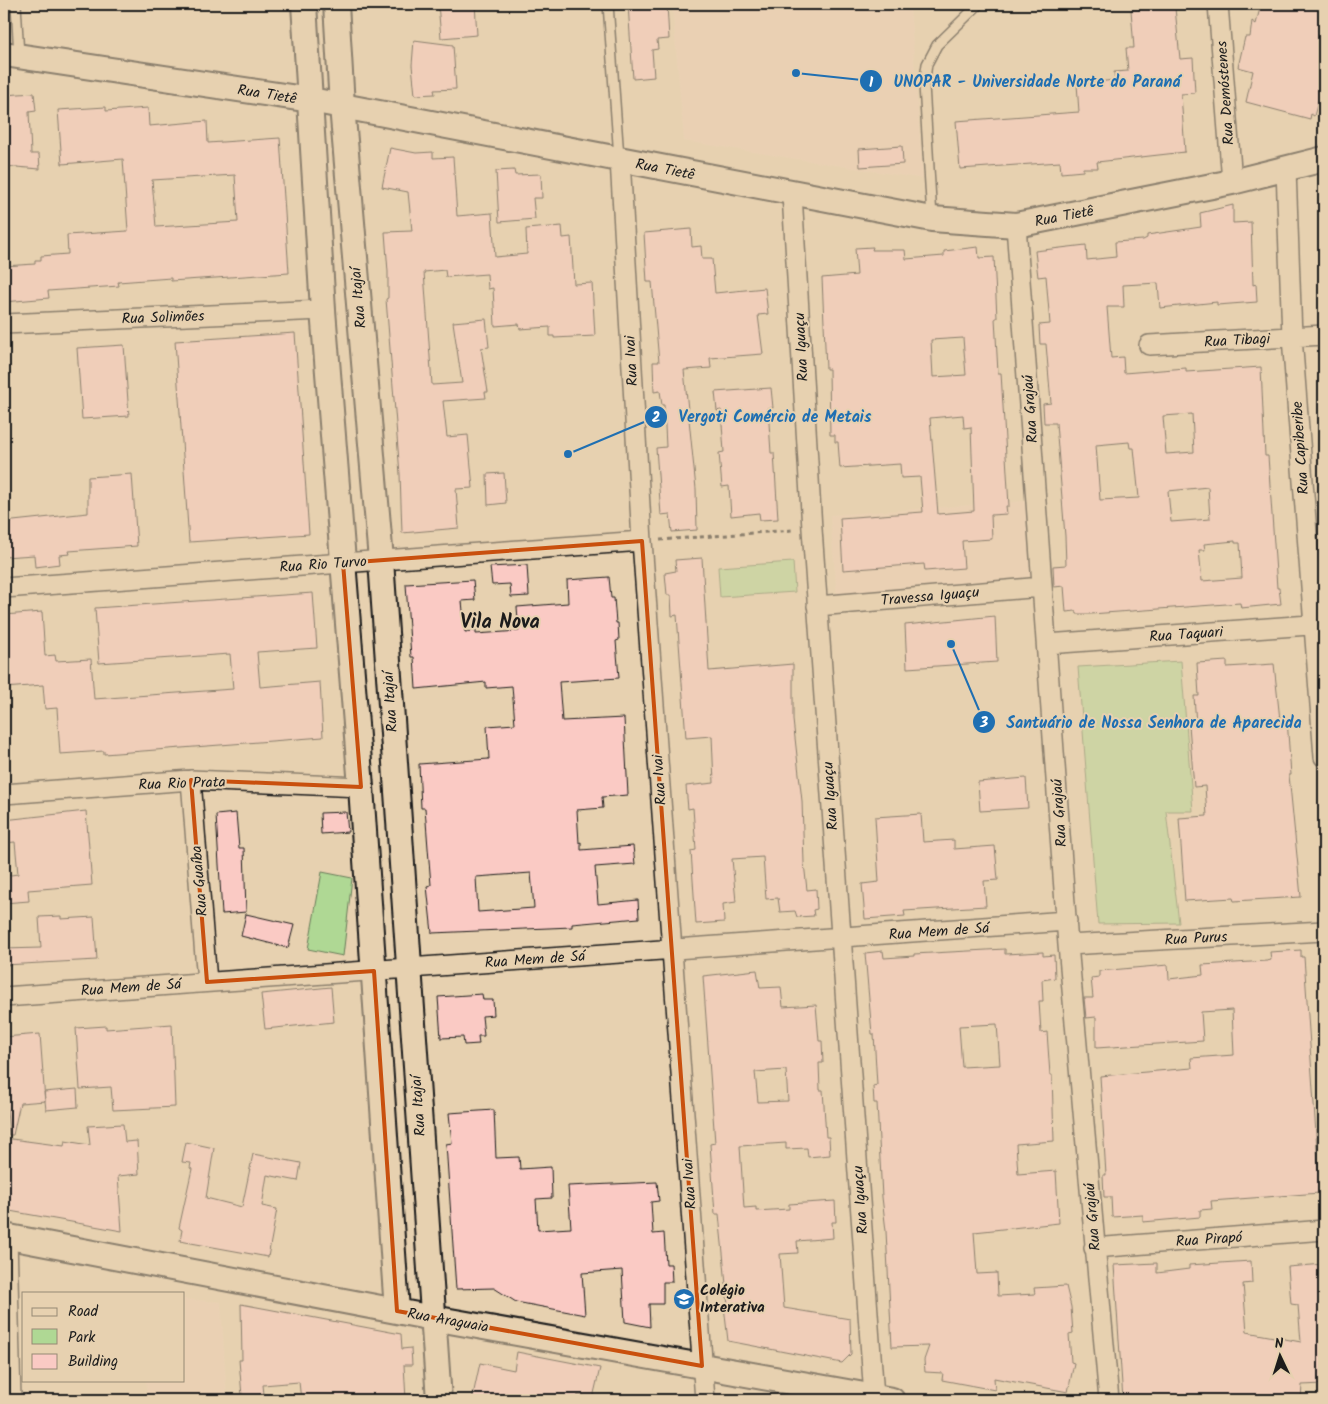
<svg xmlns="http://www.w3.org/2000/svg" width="1328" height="1404" viewBox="0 0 1328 1404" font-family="Kalam,sans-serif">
  <rect width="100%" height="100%" fill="#e7d1b0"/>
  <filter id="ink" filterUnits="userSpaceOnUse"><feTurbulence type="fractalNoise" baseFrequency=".02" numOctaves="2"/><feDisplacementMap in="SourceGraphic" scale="10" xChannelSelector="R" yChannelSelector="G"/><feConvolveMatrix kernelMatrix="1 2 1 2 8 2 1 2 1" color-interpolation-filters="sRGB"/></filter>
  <g filter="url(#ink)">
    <path fill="#edcfb6" d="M672,4H910L923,179L684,141Z
      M1028,501L1031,582L837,597L830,515Z
      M184,1299L221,1302L227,1400H147L146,1380H184Z"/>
    <path fill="#afd894" stroke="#667a58" d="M793,562L795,592L720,597L718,567Z
      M1181,661L1193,811H1166L1179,923L1098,924L1078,667Z
      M322,872L352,878L343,956L308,949Z"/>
    <path fill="#facac4" stroke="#1c1c1c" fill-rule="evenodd" d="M438,4H475L477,35L441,38Z
      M628,4H667L669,39L657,40L658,49L652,50L654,77L633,79Z
      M1261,4H1324L1318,31L1324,32V52L1320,69L1324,70V87H1322L1314,116L1311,114L1310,119L1246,102L1253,71L1238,67L1245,37H1250L1252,21L1256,24Z
      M1175,8L1180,59L1193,58L1195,93L1181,94L1185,152L1097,162L1098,168H1083V171L1061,173L1060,162L960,169L956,121L1079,112L1077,84L1115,80L1114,72L1128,71L1126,48H1134L1131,10Z
      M414,40L453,45L456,89L434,90L435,94L415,95L412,65Z
      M34,93L36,111L29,112L31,154H39L40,169L4,166V95Z
      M106,107V111L148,108L149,126L207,121L208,143L280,138L289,273L171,281V278L118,282L119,286L48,291L49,298L4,302V266L35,264V260H41V256L68,254L67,235L128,231L123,159L62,164L58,110ZM235,175L238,222L156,227L152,180Z
      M902,146L903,164L860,167L859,149Z
      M390,148L416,153L433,152V158L453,157L457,216L492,213L495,257L527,254L526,229L562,226L563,238L571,237L574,284L592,283L595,336L554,338V336H550V327L520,329L519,324L495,326L493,288L488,289L487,274L446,277L445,270L424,272L432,385L462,383L453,322L486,319L489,347L481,348L488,392H485L486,398L443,401L447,437L468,435L473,488L456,489L459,528L402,533L400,474L386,299L388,298V272L385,232L412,231L408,192L382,187Z
      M514,170L515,175L541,174L542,198H533L535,219L499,222L496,171Z
      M1233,205V223L1251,222L1253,285L1256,284L1257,302L1217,305V302L1160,308L1158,283L1123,285L1124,307H1107L1111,358L1123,357L1124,373L1186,368V372L1261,367L1265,456H1268L1277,588H1279L1281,604L1241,608L1240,603L1091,614H1077L1076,611L1066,612L1064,586L1054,587L1053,566L1066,565L1065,536L1056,423H1044L1043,404L1051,403L1046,344H1040L1039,325L1050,324L1046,276L1038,277L1035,251L1086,245L1087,260L1116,257L1115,242L1143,240L1147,238V235L1201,227L1200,213ZM1192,414L1194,452L1166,454L1163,416ZM1129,442L1130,448H1134L1139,498L1100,500L1096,445ZM1208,487L1210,519L1171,522L1168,491ZM1235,541V543H1240L1242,578L1202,581L1199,550H1205L1204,544Z
      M691,229L692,247L701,246L702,259H712L715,293L765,288L768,314L758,315L763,354L710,358L711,368L684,370L696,489L697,530L672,532L670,514L661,515L656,448L666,447L664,405H662L660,391L654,392L653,362H659L652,282H647L644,233Z
      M873,247L872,250H905L906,259L944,256V251L978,247L979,258L994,257L997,318H995L998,373H1001L1009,506H1006L1007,514L991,515L992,539L962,541L964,568L925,571L924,564L843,570L840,518L923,512L920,477L901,478L900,464L840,468L838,442H835V435H830L829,369H826L822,278L857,275L855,248ZM963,338L966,375L933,377L931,340ZM963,415L964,428L971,427L974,511L938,514L930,418Z
      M295,333L309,534L189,542L175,341Z
      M124,345L129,416L82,419L77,348Z
      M771,388L773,408H768L771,453H774L778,519L760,520L759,513L731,516L729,486L722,487L719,453L724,452L721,410L717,411L715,392Z
      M504,473L506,503L488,505L487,474Z
      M132,474L137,546L69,551L70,554L59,555L60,564L35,567L34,555L4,557V522L88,513V477Z
      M702,558L709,671L793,664V720L802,801L804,863L807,890L816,889L817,909L813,910L814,916L797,917L795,911L780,912L778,898L766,899L763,857L732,859L736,902L723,904L724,922L696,924L691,851L696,850L693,808L688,809L686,786L714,783L712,736L686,738L677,615L672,616L671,595H667L665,573L676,571L675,560Z
      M527,565L529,596L511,597L510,584L492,585L490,567Z
      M609,577L611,598H614L616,623H618L619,640L616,641L619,678L559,682L562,721L624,718L628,795L602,797L603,808L577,810L579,843L581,842V850L633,846L635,864L595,867L598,904L638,900L639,918L572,924V927L432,933L427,886L431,885L428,848L425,808H421L419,764L489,759L487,726L515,724L512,686L486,688V682L416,689L414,657H411L406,584L473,580L475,600L462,601L465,632L476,631V634L519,631L517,607L568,603L567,580ZM531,873L534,908L478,912L476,877Z
      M313,593L317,648L257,652L260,687L320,682L323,737L104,754V751L60,754L57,708L45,709L43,685L4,688V615L42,612L45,656L55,655L56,661L91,659L94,699L233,689L230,654L99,663L95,608Z
      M995,616L997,662L907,668L905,625Z
      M1227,661V667L1274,664L1280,720L1287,719L1291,775H1289L1301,897L1234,901L1233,898L1185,901L1179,818L1207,816L1205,786L1194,787L1189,725L1196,724L1194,696H1199L1197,663Z
      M1026,778L1028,808L980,811L978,782Z
      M86,811L92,885L28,890L29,901L4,903V876L18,874L15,842L4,843V820Z
      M346,812L348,832L321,834L320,813Z
      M236,813L239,848H244L246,912L222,914L216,815Z
      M921,814L923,842L954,840V849L995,846L998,880L984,881L986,906L904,911L905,916L865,919L862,884L879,882L875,817Z
      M246,914L294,925L288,948L241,936Z
      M61,916V919L94,917L97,960L4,965V949L41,948L39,917Z
      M1005,949V954L1043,952V956L1054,955L1055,978L1042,980L1043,1001H1039L1041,1033L1047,1032L1050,1075H1052L1054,1141L1016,1144L1018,1174L1056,1171L1059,1223L974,1232L977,1274L997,1273L998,1296L1035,1294L1034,1288L1066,1286L1071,1307L1073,1333L1069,1334L1071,1362L1074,1363L1068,1392L994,1378L995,1390L942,1380L943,1373L925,1372L924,1360L929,1346L892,1347L886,1231L882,1197L877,1103H874L873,1086L877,1085L874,1034H872L865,953L883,951L884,958L914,956V954ZM997,1024L1000,1065L962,1067L959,1026Z
      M1301,950V957H1304L1320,1193L1211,1201L1212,1209L1200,1210V1217L1143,1222V1215L1112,1217L1111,1197H1104L1103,1175H1106L1100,1076L1192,1068L1191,1058L1234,1055L1232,1010L1201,1012L1203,1041L1096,1048V1017L1086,1018L1084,998H1093L1091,978L1099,977V971L1168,965L1169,979L1203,975L1202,965L1267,961L1271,960L1270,952Z
      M757,970L760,988L781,987L783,1007L816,1005L819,1041H822L823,1063H819L820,1090H823L826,1137H829L830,1155L808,1157L807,1148L786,1149V1143L740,1146L744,1208L756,1207V1211L789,1209V1204L835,1201L836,1222H832L833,1238L797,1241L798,1253L780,1254L784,1308L850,1319L851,1354L842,1363L728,1341L724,1306H728L723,1253L719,1214H715L710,1144L715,1143L703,976ZM786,1070L788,1101L758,1102L755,1072Z
      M331,987L334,1022L265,1029L261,994Z
      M482,994L483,1000H493L494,1015L482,1016L484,1036H478L479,1044L464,1045L463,1037L441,1038L438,997Z
      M172,1024L175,1107L113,1110L111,1087L80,1089L76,1028L106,1026V1029Z
      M40,1034L45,1101L20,1103L13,1135H9L4,1073V1037Z
      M77,1089L78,1107L46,1110L44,1092Z
      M494,1110L496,1158L519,1157L520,1169L551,1167L552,1198L536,1199L538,1230L571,1228L568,1186L657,1182L659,1201L651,1202L653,1234L664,1233L666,1264H671L672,1282H663V1304H649L650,1327L625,1322L622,1270L582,1273L585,1315L516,1302L494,1288L456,1289L446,1144L452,1143L449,1113Z
      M123,1124L125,1142L137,1141L139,1174L118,1176L122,1231L4,1210V1138L64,1146L65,1141L90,1145L88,1126Z
      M186,1142L214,1148L206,1198L242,1207L253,1154L301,1163L298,1181L267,1175L262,1206L277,1209L268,1257L180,1241L182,1230L179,1228L192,1169L190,1168L191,1163L182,1162Z
      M1251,1261L1252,1283L1243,1284L1247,1332L1301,1342L1298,1305L1291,1304L1288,1267L1324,1264V1384L1302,1385L1301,1400H1123L1114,1265L1157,1263V1273L1189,1269V1265Z
      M241,1304L401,1334L402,1349L411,1348L412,1365H404L406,1400H301L299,1382L263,1385L264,1394L242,1396L239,1360H242Z
      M517,1352L600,1368L593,1398L578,1395L577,1400H542L505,1393L504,1400H472L480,1363L514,1370Z"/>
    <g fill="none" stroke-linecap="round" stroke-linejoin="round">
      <g stroke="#1c1c1c" stroke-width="12">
        <path id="service" d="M16,4L19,56
          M608,4L619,158
          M932,218L924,85L927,64L937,45L979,4"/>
      </g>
      <g stroke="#1c1c1c" stroke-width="22">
        <path id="minor" d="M1218,4L1232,182
          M620,159L642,541L705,1400
          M1286,169L1292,337L1324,757
          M792,194L812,529L874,1397
          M1016,225L1068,945L1109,1400
          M4,324L323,310
          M1149,345L1324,335
          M4,588L642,541
          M817,606L1042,587
          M1047,644L1324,624
          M191,780L207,982
          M4,794L191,780L361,787
          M1068,945L1324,931
          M4,997L1067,921
          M7,1237L11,1400
          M1094,1248L1324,1230"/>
      </g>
      <g stroke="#1c1c1c" stroke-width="28">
        <path id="tertiary" d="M304,4L323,310L361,787L397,1311
          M336,4L342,106L381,560L439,1400
          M4,54L311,100L932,219L1016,225L1232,182L1324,159
          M4,1236L433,1318L892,1400"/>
      </g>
      <path stroke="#1c1c1c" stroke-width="3" stroke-dasharray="4 4" stroke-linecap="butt" d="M660,540L793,530"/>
      <use href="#service" stroke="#e7d1b0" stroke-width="9"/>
      <use href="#minor" stroke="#e7d1b0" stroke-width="19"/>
      <use href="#tertiary" stroke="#e7d1b0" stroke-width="24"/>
    </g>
  </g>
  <path d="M0 0H1328V1404H0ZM642,541L702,1366L397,1311L374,971L207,982L191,780L361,787L343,563Z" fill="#e7d1b0" fill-opacity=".55" fill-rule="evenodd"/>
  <path fill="none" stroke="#c9500e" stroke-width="4" stroke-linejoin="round" d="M642,541L702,1366L397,1311L374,971L207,982L191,780L361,787L343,563Z"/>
  <defs>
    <g id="school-disc" transform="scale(1.125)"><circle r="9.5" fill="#1f6fb2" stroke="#e7d1b0"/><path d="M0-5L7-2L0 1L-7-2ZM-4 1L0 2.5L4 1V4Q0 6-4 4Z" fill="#fff"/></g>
  </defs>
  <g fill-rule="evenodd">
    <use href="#school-disc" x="684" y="1299"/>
  </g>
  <g text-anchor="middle" stroke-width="4" stroke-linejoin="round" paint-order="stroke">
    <g font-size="15" fill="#1c1c1c" stroke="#e7d1b0">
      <text transform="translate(1225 93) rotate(-94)" y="5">Rua Demóstenes</text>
      <text transform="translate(267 94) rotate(9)" y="5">Rua Tietê</text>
      <text transform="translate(665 169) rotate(11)" y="5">Rua Tietê</text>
      <text transform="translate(1064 216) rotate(-11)" y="5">Rua Tietê</text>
      <text transform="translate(358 298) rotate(-95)" y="5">Rua Itajaí</text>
      <text transform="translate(163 317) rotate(-2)" y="5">Rua Solimões</text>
      <text transform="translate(1237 340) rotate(-3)" y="5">Rua Tibagi</text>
      <text transform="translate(801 347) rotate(-93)" y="5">Rua Iguaçu</text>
      <text transform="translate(631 361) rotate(-93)" y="5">Rua Ivai</text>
      <text transform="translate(1030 409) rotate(-94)" y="5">Rua Grajaú</text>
      <text transform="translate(1300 448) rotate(-94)" y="5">Rua Capiberibe</text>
      <text transform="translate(323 564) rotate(-4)" y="5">Rua Rio Turvo</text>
      <text transform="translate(930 596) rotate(-5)" y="5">Travessa Iguaçu</text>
      <text transform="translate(1186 634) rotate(-4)" y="5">Rua Taquari</text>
      <text transform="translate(390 702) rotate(-94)" y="5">Rua Itajaí</text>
      <text transform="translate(659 780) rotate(-94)" y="5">Rua Ivai</text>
      <text transform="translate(182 783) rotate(-2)" y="5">Rua Rio Prata</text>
      <text transform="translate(830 796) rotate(-94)" y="5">Rua Iguaçu</text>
      <text transform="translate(1059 813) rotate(-94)" y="5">Rua Grajaú</text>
      <text transform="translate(199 881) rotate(-95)" y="5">Rua Guaíba</text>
      <text transform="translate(939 931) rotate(-4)" y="5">Rua Mem de Sá</text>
      <text transform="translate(1196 938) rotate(-3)" y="5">Rua Purus</text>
      <text transform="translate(535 959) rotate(-4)" y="5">Rua Mem de Sá</text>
      <text transform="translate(131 987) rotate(-4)" y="5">Rua Mem de Sá</text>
      <text transform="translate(418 1106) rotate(-94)" y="5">Rua Itajaí</text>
      <text transform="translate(689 1184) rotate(-94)" y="5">Rua Ivai</text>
      <text transform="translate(860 1200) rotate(-94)" y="5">Rua Iguaçu</text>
      <text transform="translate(1092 1217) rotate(-95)" y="5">Rua Grajaú</text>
      <text transform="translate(1209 1239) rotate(-4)" y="5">Rua Pirapó</text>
      <text transform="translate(448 1320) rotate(10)" y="5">Rua Araguaia</text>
    </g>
    <g font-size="15" font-weight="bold" fill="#1c1c1c" stroke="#e7d1b0" text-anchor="start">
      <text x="700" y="1295">Colégio<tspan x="700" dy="17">Interativa</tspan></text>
    </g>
    <g font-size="20" font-weight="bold" fill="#1c1c1c" stroke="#e7d1b0">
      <text x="500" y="628">Vila Nova</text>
    </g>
  </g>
  <path fill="none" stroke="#1f6fb2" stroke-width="2" d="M796 73L871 81M568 454L656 417M951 644L984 722"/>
  <g fill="#1f6fb2" stroke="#e7d1b0" stroke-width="2">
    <circle cx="796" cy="73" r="5"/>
    <circle cx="568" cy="454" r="5"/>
    <circle cx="951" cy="644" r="5"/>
    <circle cx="871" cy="81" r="12"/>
    <circle cx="656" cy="417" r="12"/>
    <circle cx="984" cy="722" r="12"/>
  </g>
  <g font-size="15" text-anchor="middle" font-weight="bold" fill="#fff">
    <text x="871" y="87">1</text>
    <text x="656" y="422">2</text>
    <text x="984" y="727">3</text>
  </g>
  <g font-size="16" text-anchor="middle" font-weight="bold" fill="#1f6fb2" stroke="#e7d1b0" stroke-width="4" stroke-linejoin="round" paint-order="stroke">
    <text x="1037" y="87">UNOPAR - Universidade Norte do Paraná</text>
    <text x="775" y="422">Vergoti Comércio de Metais</text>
    <text x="1154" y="728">Santuário de Nossa Senhora de Aparecida</text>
  </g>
  <rect width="1328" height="1404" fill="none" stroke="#e7d1b0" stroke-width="20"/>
  <rect x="10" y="10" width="1308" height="1384" fill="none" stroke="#1c1c1c" stroke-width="2" filter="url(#ink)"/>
  <rect x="22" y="1292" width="162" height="90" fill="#e7d1b0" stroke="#968975"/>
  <rect x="32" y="1308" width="25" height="8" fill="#e7d1b0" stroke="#968975"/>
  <text x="68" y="1316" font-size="15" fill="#1c1c1c">Road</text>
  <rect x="32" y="1329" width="25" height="15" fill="#afd894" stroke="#968975"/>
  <text x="68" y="1342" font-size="15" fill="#1c1c1c">Park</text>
  <rect x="32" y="1354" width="25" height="15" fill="#facac4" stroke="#968975"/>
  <text x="68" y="1366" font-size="15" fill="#1c1c1c">Building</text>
  <g transform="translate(1280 1356) rotate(356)" stroke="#e7d1b0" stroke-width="4" paint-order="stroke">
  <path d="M0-4L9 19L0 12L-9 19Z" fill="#1c1c1c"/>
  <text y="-8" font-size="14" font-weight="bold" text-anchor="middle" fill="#1c1c1c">N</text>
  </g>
</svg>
